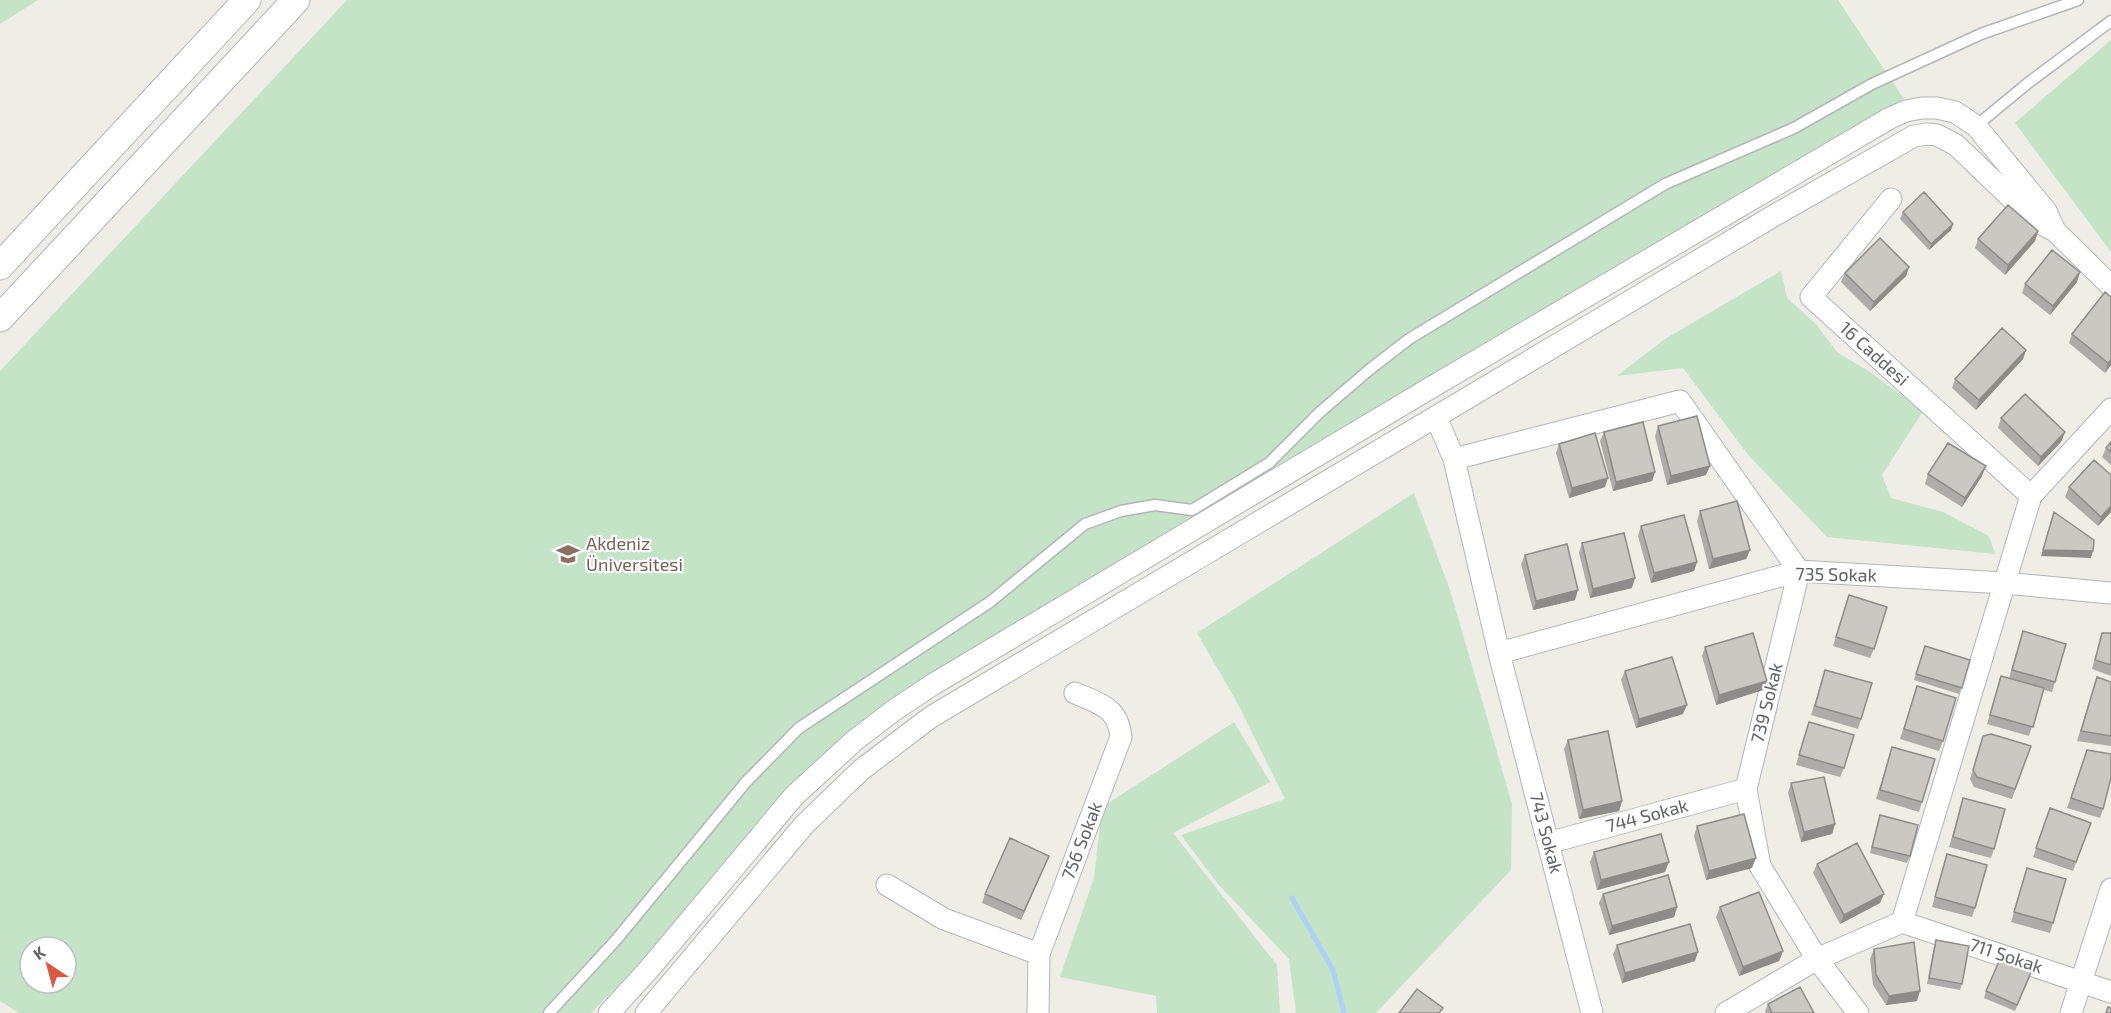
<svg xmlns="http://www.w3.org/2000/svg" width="2111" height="1013" viewBox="0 0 2111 1013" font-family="'Exo 2',sans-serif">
  <rect width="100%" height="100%" fill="#eeede6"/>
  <path fill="#c5e3c7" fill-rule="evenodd" d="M0,0H38L0,24Z
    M347,0H1838L1904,99L919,682L881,706L847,733L807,769L641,963L591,1013H19L0,1001V371ZM30,947H66V983H30Z
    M2111,40V252L2015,123Z
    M1781,271L1787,298L1816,324L1837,352L1870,372L1923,411L1882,475L1891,498L1943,512L1989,536L1995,554L1827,537L1749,456L1683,368L1617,376L1665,339Z
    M1414,493L1450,590L1512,804L1511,870L1376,1013H1296L1289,959L1218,884L1181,835L1285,799L1238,704L1197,633Z
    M1234,722L1270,782L1173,833L1277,965L1280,1013H1157L1156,996L1060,977L1094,878L1102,807Z"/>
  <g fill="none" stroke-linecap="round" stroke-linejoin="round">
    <path stroke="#aed2f6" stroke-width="5" d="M1292,898L1333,970L1344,1013"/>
    <g stroke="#b3b5b9" stroke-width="13">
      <path id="service" d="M1976,126L2028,83L2111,21
        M549,1013L616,940L746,782L799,728L990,602L1085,524L1121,511L1155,505L1192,510L1269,463L1320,412L1369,370L1409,339L1665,184L1794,128L1872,84L1981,34L2078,0"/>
    </g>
    <g stroke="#b3b5b9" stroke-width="23">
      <path id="minor" d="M1891,199L1811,297L2031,496
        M1436,417L1454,459L1499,653L1592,1013
        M1454,459L1680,401L1799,571L1746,789L1760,866L1817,959L1858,1013
        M1499,653L1799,571L2004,583L2111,593
        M1548,843L1746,789
        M887,885L944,919L1039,954
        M1902,922L2111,992
        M609,1013L650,968L794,796L854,741L893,711L932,685L1437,384L1890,118L1906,111L1922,108H1937L1955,112L1976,126L2046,211L2055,231
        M646,1013L804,825L861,770L931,717L1775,215L1914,136L1927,134L1937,135L1956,145L2034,220L2055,231L2111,286
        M1038,1013L1039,954L1121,737C1118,707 1100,704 1075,693
        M1726,1013L1817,959L1902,922L2031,496L2111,409
        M2071,1013L2111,889"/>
    </g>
    <g stroke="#b3b5b9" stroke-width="29">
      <path id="tertiary" d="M0,266L247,0
        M0,318L296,0"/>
    </g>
    <use href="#service" stroke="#fff" stroke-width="10"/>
    <use href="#minor" stroke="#fff" stroke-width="21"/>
    <use href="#tertiary" stroke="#fff" stroke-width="27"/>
  </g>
  <path fill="#aeaca8" d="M1903,212L1953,224L1951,230L1929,250L1900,219Z
    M2038,231L2035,241L2005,275L1975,248L1978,239Z
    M1909,267L1906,276L1870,311L1841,282L1845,273Z
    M2077,282L2050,315L2022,293L2025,284Z
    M2111,297V365L2105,373L2069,343L2072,334Z
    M2026,350L2023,359L1976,410L1952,388L1955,379Z
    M2001,418L2065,432L2061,442L2038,466L1998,428Z
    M1658,426L1706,475L1667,485L1655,436Z
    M1604,432L1655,472L1652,481L1613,491L1600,441Z
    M2111,442V465L2102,457L2106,448Z
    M1559,444L1605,487L1569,498L1556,453Z
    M1928,474L1982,476L1962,507L1925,484Z
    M2069,487L2111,512L2098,526L2065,497Z
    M1700,511L1750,550L1746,559L1709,569L1697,521Z
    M1641,526L1697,562L1694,571L1651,583L1638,536Z
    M1582,543L1632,588L1590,598L1579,553Z
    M1525,555L1575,600L1533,610L1521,564Z
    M1849,595L1874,649L1870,658L1833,646Z
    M2023,631L2055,682L2052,692L2044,690L2029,736L1987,724L2001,676L2009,678Z
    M2102,633H2111V676L2092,669Z
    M1925,646L1970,660L1959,694L1914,680Z
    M1705,647L1763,690L1716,705L1702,656Z
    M1825,670L1861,719L1858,729L1811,715Z
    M1625,671L1683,714L1636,728L1621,680Z
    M2097,677L2111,682V746L2077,741Z
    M1917,686L1943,741L1939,751L1900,739Z
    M1809,722L1844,768L1840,777L1796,765Z
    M1983,736L2031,746L2012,799L1974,787L1970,779Z
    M1568,740L1622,801L1619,811L1579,819L1564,749Z
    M1892,747L1922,802L1919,812L1876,799Z
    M2087,750L2103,809L2100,818L2067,808Z
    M1791,783L1835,824L1832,834L1801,842L1788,793Z
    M1963,798L1994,849L1991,858L1949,847Z
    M2050,808L2091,823L2073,871L2033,857Z
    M1880,815L1910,856L1907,863L1870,853Z
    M1697,826L1752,868L1706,880L1694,836Z
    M1594,852L1665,872L1597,890L1590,862Z
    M1947,854L1975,908L1972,917L1932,907Z
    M1049,856L1021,920L982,903L985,894Z
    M1817,864L1880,903L1840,924L1813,873Z
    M2027,868L2053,923L2050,933L2011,922Z
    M1603,894L1677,907L1674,917L1609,935L1599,903Z
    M1720,907L1783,951L1779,961L1739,976L1716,917Z
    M1936,940L1962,984L1960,990L1927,984L1934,946Z
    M1617,945L1695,961L1622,983L1613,955Z
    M1874,949L1917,1001L1886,1005L1873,985L1870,959Z
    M2030,977L2015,1011L1984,998L1986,991Z
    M1768,1004L1814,1013H1766L1765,1011Z"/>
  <path fill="#8d8c88" d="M1953,224L1951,230L1929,250L1931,244Z
    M2038,231L2035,241L2005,275L2008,265Z
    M1909,267L1906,276L1870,311L1874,302Z
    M2080,272L2077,282L2050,315L2053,306Z
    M2026,350L2023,359L1976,410L1979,400Z
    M2111,360V365L2105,373L2108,363Z
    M2065,432L2061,442L2038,466L2041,457Z
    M1710,466L1706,475L1667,485L1671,476Z
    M1986,466L1982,476L1962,507L1965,498Z
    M1655,472L1652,481L1613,491L1616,482Z
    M1608,478L1605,487L1569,498L1572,488Z
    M2111,506V512L2098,526L2101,517Z
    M1750,550L1746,559L1709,569L1713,559Z
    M2043,550L2093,551L2091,558L2041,556Z
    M1697,562L1694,571L1651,583L1654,573Z
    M1635,578L1632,588L1590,598L1593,589Z
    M1578,590L1575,600L1533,610L1536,601Z
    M1767,681L1763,690L1716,705L1719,695Z
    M1687,705L1683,714L1636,728L1639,719Z
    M1622,801L1619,811L1579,819L1583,810Z
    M1835,824L1832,834L1801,842L1804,832Z
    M1049,856L1045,865L1021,920L1024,911Z
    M1756,858L1752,868L1706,880L1709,871Z
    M1669,862L1665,872L1597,890L1601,880Z
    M1884,894L1880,903L1840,924L1844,915Z
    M1677,907L1674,917L1609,935L1612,926Z
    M1783,951L1779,961L1739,976L1743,967Z
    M1698,952L1695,961L1622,983L1625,973Z
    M1920,991L1917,1001L1886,1005L1889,996Z"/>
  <path fill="#cac8c3" stroke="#8d8c88" stroke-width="1.5" d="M1924,192L1953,224L1931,244L1903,212Z
    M2008,205L2038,231L2008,265L1978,239Z
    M1880,238L1909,267L1874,302L1845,273Z
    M2052,250L2080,272L2053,306L2025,284Z
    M2105,292L2111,297V360L2108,363L2072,334Z
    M2002,328L2026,350L1979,400L1955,379Z
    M2025,394L2065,432L2041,457L2001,418Z
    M1697,416L1710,466L1671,476L1658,426Z
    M1643,422L1655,472L1616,482L1604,432Z
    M1595,433L1608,478L1572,488L1559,444Z
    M2111,442V452L2106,448Z
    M1948,443L1986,466L1965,498L1928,474Z
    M2094,460L2111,475V506L2101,517L2069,487Z
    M1737,501L1750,550L1713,559L1700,511Z
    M2054,512L2094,540L2093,551L2043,550Z
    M1684,515L1697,562L1654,573L1641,526Z
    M1624,533L1635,578L1593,589L1582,543Z
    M1567,544L1578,590L1536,601L1525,555Z
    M1849,595L1887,607L1874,649L1836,637Z
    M2023,631L2066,644L2055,682L2012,670Z
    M1753,633L1767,681L1719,695L1705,647Z
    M2102,633H2111V665L2095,660Z
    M1925,646L1970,660L1962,688L1916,674Z
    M1672,657L1687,705L1639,719L1625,671Z
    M1825,670L1872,683L1861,719L1815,706Z
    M2001,676L2044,688L2033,727L1990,715Z
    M2097,677L2111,682V736L2081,731Z
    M1917,686L1956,698L1943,741L1904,729Z
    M1809,722L1854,735L1844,768L1799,755Z
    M1608,731L1622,801L1583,810L1568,740Z
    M1991,734L2031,746L2015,789L1977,777L1973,770L1983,736Z
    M1892,747L1935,759L1922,802L1880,790Z
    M2087,750L2111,754V778L2103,809L2071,798Z
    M1824,777L1835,824L1804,832L1791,783Z
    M1963,798L2005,809L1994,849L1953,837Z
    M2050,808L2091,823L2076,862L2036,848Z
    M1744,814L1756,858L1709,871L1697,826Z
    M1880,815L1918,825L1910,856L1872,847Z
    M1661,834L1669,862L1601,880L1594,852Z
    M1010,838L1049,856L1024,911L985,894Z
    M1857,843L1884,894L1844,915L1817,864Z
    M1947,854L1987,865L1975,908L1935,897Z
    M2027,868L2066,879L2053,923L2014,912Z
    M1668,875L1677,907L1612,926L1603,894Z
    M1759,892L1783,951L1743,967L1720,907Z
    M1690,924L1698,952L1625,973L1617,945Z
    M1936,940L1969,946L1962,984L1929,978Z
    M1914,942L1920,991L1889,996L1876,975L1874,949Z
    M2001,957L2032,970L2017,1005L1986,991Z
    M1800,987L1814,1013H1772L1768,1004Z
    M1417,989L1443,1008L1439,1013H1399Z
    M2108,1007L2111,1008V1013H2106Z"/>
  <defs>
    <g id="university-bare" transform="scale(1.8)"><path d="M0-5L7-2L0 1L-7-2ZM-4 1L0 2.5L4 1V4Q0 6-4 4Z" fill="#8d6e63" stroke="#fff" stroke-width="2.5" paint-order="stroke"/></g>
  </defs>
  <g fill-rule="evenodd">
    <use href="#university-bare" x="568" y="554"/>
  </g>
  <g text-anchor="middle" stroke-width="4.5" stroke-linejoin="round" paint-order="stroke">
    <g font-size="18" fill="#5e6065" stroke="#fff">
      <text transform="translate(1874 354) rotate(42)" y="6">16 Caddesi</text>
      <text transform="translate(1836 575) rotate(1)" y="6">735 Sokak</text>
      <text transform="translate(1767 703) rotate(-76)" y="6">739 Sokak</text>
      <text transform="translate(1647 816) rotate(-15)" y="6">744 Sokak</text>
      <text transform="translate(1546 833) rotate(75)" y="6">743 Sokak</text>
      <text transform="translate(1082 841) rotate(-69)" y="6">756 Sokak</text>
      <text transform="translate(2006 956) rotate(18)" y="6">711 Sokak</text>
    </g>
    <g font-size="18" fill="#785e54" stroke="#fff" text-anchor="start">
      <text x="586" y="550">Akdeniz<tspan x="586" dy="21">Üniversitesi</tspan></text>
    </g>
  </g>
  <g transform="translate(48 965) rotate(324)"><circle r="28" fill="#ffffff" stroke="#bfbfc1" stroke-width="1.5"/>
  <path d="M0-4.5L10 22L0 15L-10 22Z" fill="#d75843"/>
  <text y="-9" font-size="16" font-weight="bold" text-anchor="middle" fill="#5e6065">K</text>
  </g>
</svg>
